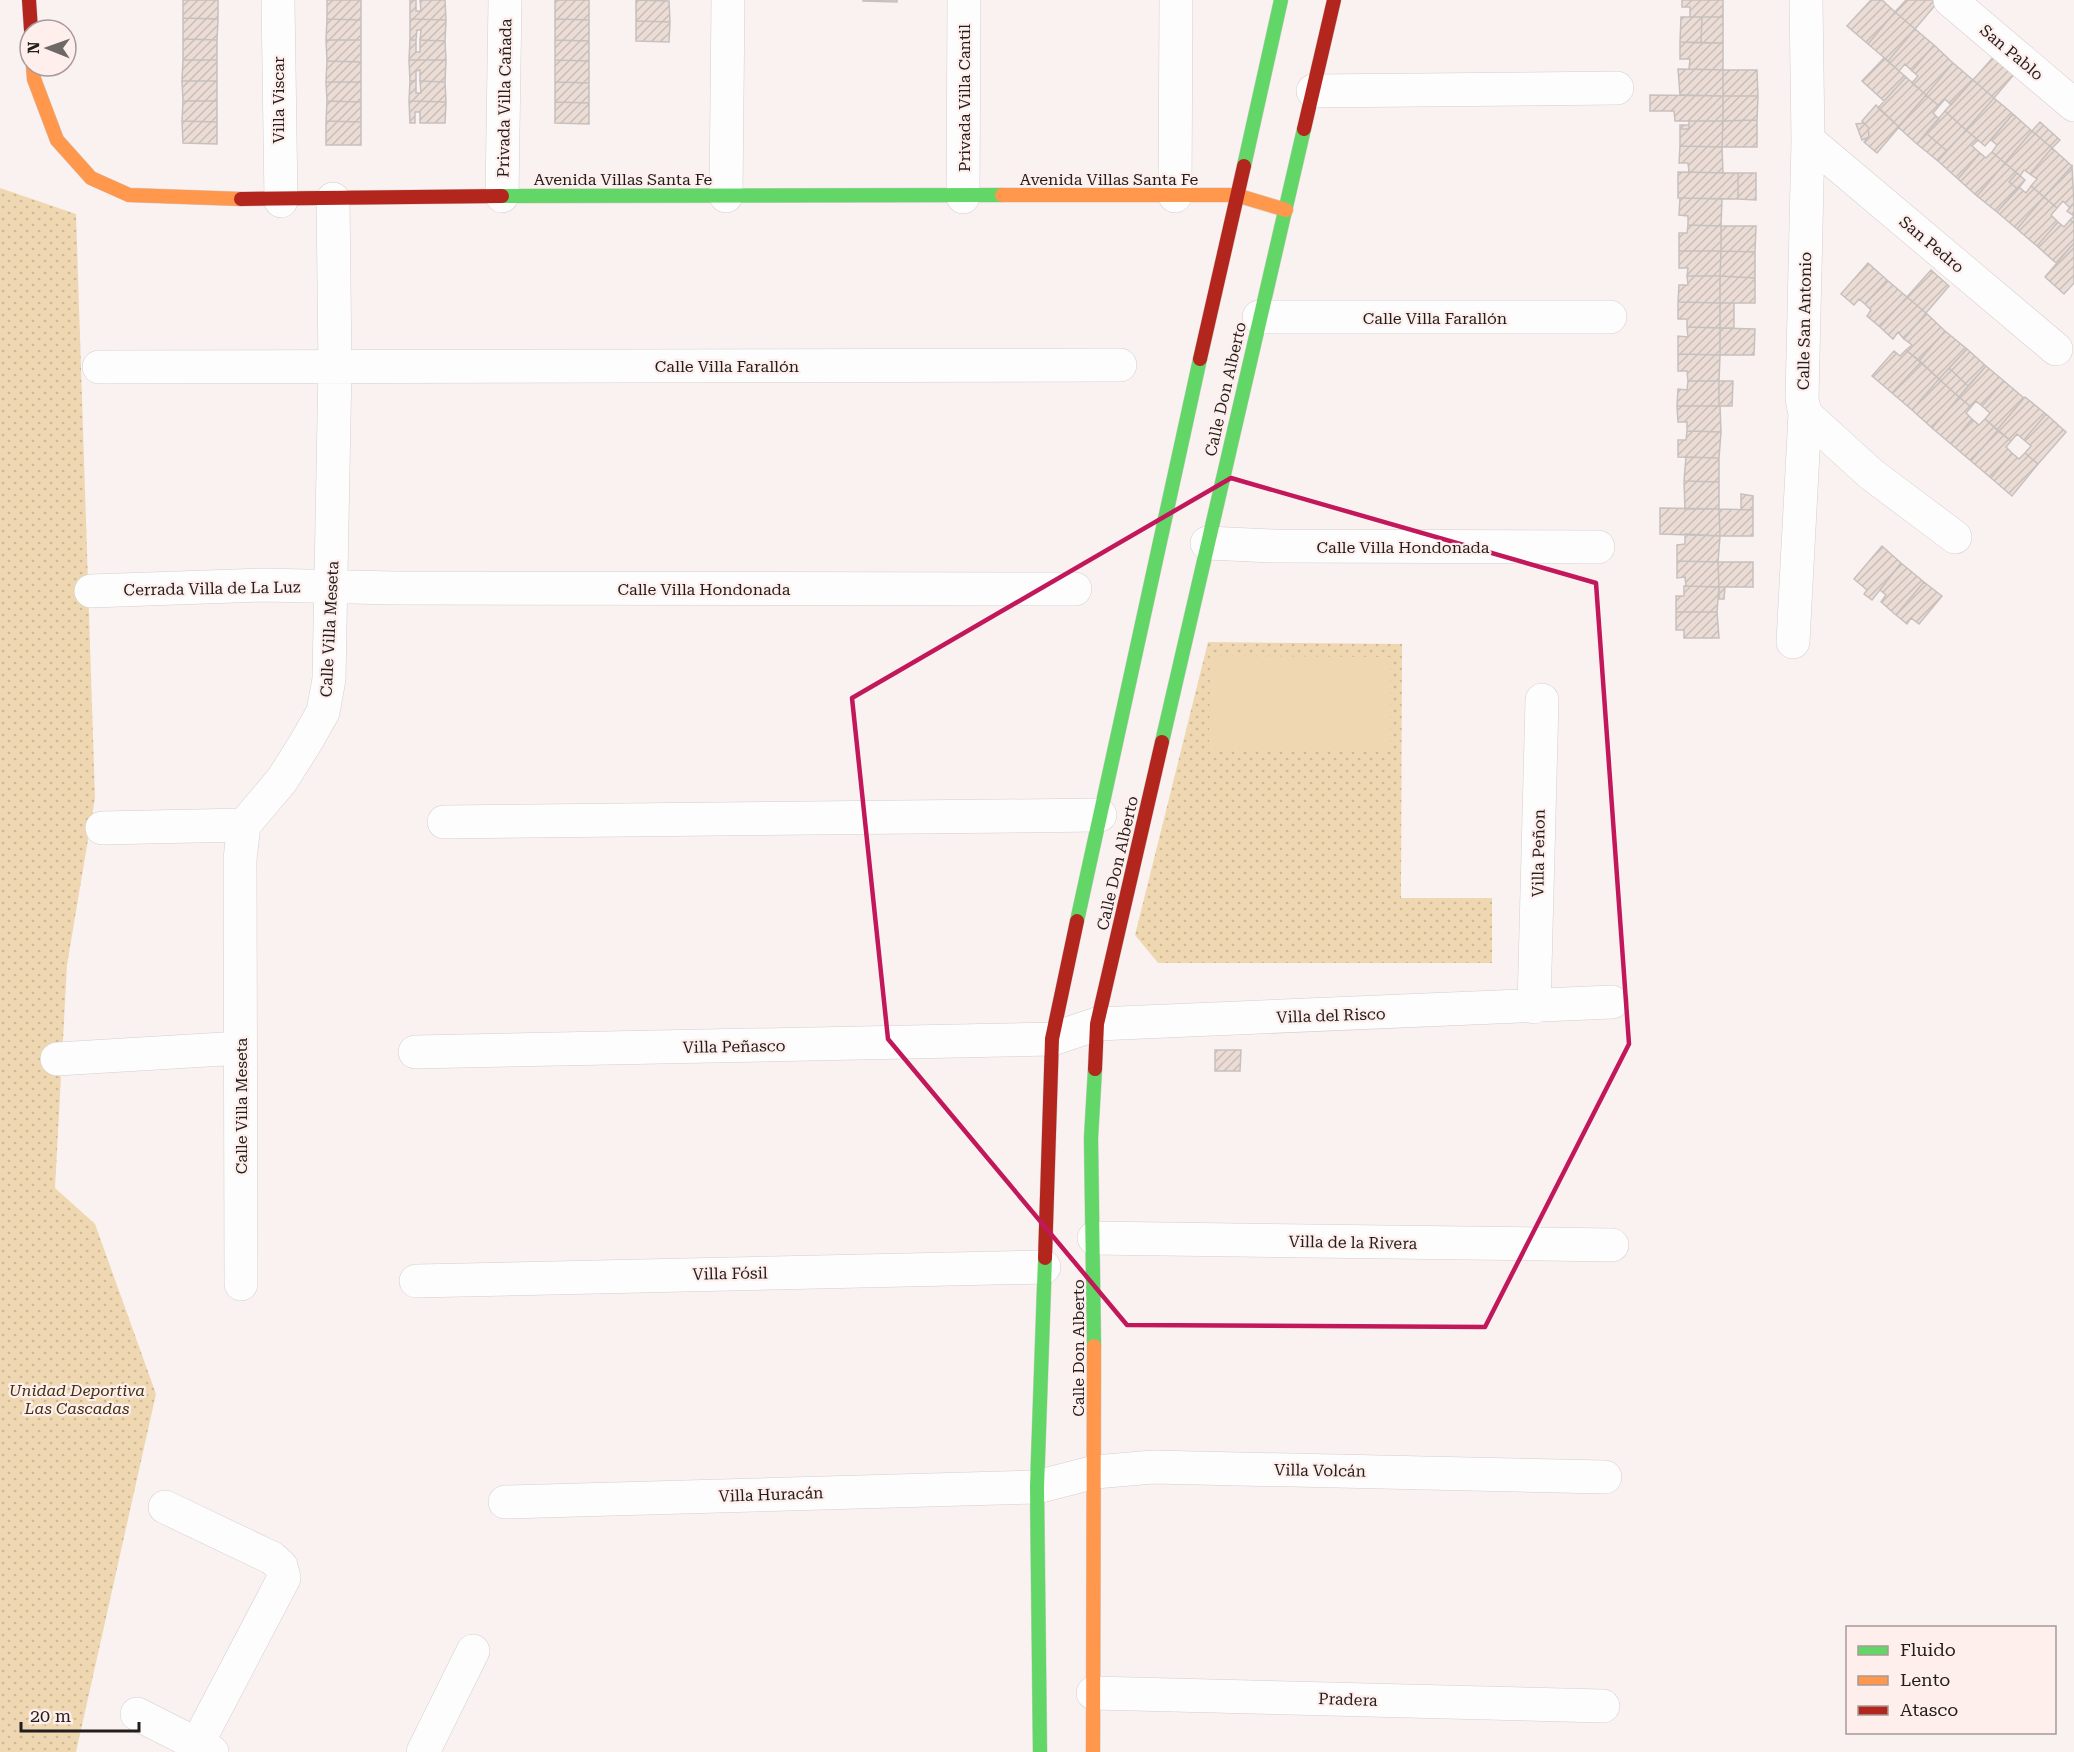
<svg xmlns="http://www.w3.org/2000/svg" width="2074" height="1752" viewBox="0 0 2074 1752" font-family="'Roboto Serif',serif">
  <defs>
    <pattern id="park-dots" width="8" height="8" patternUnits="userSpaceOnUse" patternTransform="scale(1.5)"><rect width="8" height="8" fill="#efd8b1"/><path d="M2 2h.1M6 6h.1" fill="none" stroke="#cdb998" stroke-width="1.8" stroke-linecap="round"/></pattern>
    <pattern id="building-hatch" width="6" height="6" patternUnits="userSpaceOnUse" patternTransform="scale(1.5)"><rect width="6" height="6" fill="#ebddd6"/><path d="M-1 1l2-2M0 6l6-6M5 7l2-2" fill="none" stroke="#c9bdb7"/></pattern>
  </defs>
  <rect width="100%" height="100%" fill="#faf2f1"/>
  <path fill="url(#park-dots)" d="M0,188L76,214L95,798L67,965L55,1188L95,1224L156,1394L76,1752H0Z
    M1208,642L1402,644L1401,898H1492V963H1158L1135,935Z"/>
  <path fill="#efd8b1" d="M1210,656L1390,657V749L1209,748Z"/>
  <path fill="url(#building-hatch)" stroke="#c6c0be" stroke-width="1.5" d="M183,0H218V19L183,18Z
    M327,0H361V20L327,19Z
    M410,0H416V11H421L420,0H445L446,20L410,19Z
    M555,0H589V20L555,19Z
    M636,0L669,1L670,22L636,21Z
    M863,0H897V2L863,1Z
    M1682,0H1723V17H1690V7H1682Z
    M1871,0H1882L1895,12L1868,44L1847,26Z
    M1906,0H1934L1937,3L1915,29L1895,12Z
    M1895,12L1915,29L1888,61L1868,44Z
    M1681,17H1702L1701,43L1680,42Z
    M1702,17H1723V43H1701Z
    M183,18L218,19L217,40L183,39Z
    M327,19L361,20V40H326Z
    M410,19L446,20L445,41L420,40L421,30H417L416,40H410Z
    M555,19L589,20V41L555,40Z
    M636,21L670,22L669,42L636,41Z
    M1915,29L1934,45L1912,71L1905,64L1899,71L1888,61Z
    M183,39L217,40V60H183Z
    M326,40H361V62L327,61Z
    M410,40H416V52H420V40L445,41L446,60H409Z
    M555,40L589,41V61L555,60Z
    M1680,42L1723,43V70L1689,69L1690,59H1680Z
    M1934,45L1953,63L1926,95L1912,83L1918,76L1912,71Z
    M1996,54L2016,72L1994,98L1973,80Z
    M1884,58L1906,77L1884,101L1862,81Z
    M183,60H217V81H182Z
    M409,60H446L445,82L420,81V70L416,71V81H410Z
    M555,60L589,61V83L555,82Z
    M327,61L361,62V82H326Z
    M1953,63L1973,80L1951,105L1945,99L1939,106L1926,95Z
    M1678,69L1723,70V96L1680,95Z
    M1723,70H1757L1758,96H1723Z
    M1906,77L1926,95L1899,127L1878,108Z
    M1973,80L1994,98L1966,130L1945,111Z
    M182,81H217V101H183Z
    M410,81H416V93H421L420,81L445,82L446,102L409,101Z
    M326,82H361V102L327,101Z
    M555,82L589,83V103L555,102Z
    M1650,95L1723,96V121H1675L1674,111H1650Z
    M1926,95L1939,106L1933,113L1939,119L1917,144L1898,127Z
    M1723,96H1758L1757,120L1723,121Z
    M1994,98L2013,114L1985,146L1966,130Z
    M183,101H217V122L182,121Z
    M327,101L361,102V122L326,121Z
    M409,101L446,102L445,123H420V112H415V123H410Z
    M555,102L589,103V124L555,123Z
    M1876,105L1899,127L1877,153L1864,142L1869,137L1868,127L1862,121Z
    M1945,111L1966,130L1947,151L1926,133Z
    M2013,114L2032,131L2005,163L1992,152L1997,145L1991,140Z
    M1757,120V147H1722L1723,121Z
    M182,121L217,122V144L183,143Z
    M326,121L361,122V145H326Z
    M1689,121H1723L1722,147L1680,146V129H1689Z
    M2040,122L2060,140L2052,148L2032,131Z
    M1864,123L1868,127L1869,137L1862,140L1856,124Z
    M1680,125H1689V129H1680Z
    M1966,130L1978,140L1972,146L1980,153L1958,179L1938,161Z
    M2032,131L2052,148L2030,174L2024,170L2020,176L2005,163Z
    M1926,133L1947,151L1938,161L1917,144Z
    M1680,146L1722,147L1723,173L1689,172L1688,163H1679Z
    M2052,148L2072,166L2044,197L2031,186L2037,179L2030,174Z
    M1992,152L2005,163L1977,196L1958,179L1980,153L1986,158Z
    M2005,163L2017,173L2009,182L2018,189L1997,212L1977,196Z
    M2072,166L2074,203L2070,208L2063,201L2057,208L2044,197Z
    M1678,172L1738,173V199L1678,198Z
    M1738,173H1756V200L1738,199Z
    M2017,173L2025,180L2018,189L2009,182Z
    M2031,186L2044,197L2017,229L1997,212L2019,187L2026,193Z
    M2044,197L2057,208L2051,215L2058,222L2037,246L2017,229Z
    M1680,198L1722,199L1721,226L1688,225V216L1679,215Z
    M2074,203V223L2070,220L2074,216L2067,211Z
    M2070,220L2074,223V243L2056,263L2037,246L2058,222L2064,227Z
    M1688,225L1721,226V251H1679V233H1687Z
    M1721,226H1756L1755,252L1721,251Z
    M2074,243V283L2064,294L2045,277Z
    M1679,251H1721L1720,276H1687L1688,268H1679Z
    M1721,251L1755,252V278L1720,276Z
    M1868,263L1887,280L1865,304L1859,299L1854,305L1841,294Z
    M1931,270L1949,286L1926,313L1907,297Z
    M1687,276H1720V303L1678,302L1679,285H1688Z
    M1720,276L1755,278V303H1720Z
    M1887,280L1907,297L1880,327L1867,316L1871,310L1865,304Z
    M1907,297L1926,313L1904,339L1898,332L1893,339L1880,327Z
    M1678,302L1720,303V328L1687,327V319H1678Z
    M1720,303H1734V328H1720Z
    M1926,313L1945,331L1919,361L1906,350L1912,345L1904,339Z
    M1687,327L1720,328V355L1678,354V336L1688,337Z
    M1720,328L1755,329L1754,355H1720Z
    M1945,331L1967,349L1939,379L1919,361Z
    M1967,349L1986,366L1968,386L1949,368Z
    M1906,350L1921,362L1892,393L1872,376L1894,351L1900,356Z
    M1678,354L1720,355L1719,381H1688L1687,371H1678Z
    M1921,362L1939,379L1912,410L1892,393Z
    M1986,366L2004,381L1982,406L1976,401L1971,407L1959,397Z
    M1949,368L1968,386L1959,397L1939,379Z
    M1939,379L1959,397L1932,428L1912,410Z
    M1688,381H1719V406H1677L1678,389L1687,390Z
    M1719,381H1733L1732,406H1719Z
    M2004,381L2024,398L1997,430L1985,419L1990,413L1982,406Z
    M1959,397L1971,407L1966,413L1972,419L1951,444L1932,428Z
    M2025,397L2046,414L2024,440L2017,434L2011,441L1997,430Z
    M1677,406H1720L1721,432L1687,431V422H1678Z
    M2046,414L2066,432L2038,464L2025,453L2031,446L2024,440Z
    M1972,419L1979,425L1985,419L1998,430L1971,461L1951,444Z
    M1998,430L2011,441L2006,447L2012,453L1991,478L1971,461Z
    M1687,431L1721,432L1719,458L1678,457V440H1686Z
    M2012,453L2019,459L2025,453L2038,464L2012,496L1991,478Z
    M1686,457L1719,458V482L1684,481Z
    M1684,481L1719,482V509H1685Z
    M1741,494L1753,496V510H1741Z
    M1660,508L1719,509L1720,536L1660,534Z
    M1719,509L1753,510V536H1720Z
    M1685,534L1720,536L1718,562L1677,561V545L1685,544Z
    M1882,546L1901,563L1872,600L1864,594L1867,590L1854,579Z
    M1677,561L1718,562L1719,587L1686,586L1685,577L1677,578Z
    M1718,562H1753V587H1719Z
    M1901,563L1924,582L1896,615L1881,602L1886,595L1880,590Z
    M1924,582L1942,596L1919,624L1911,618L1907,624L1896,615Z
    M1684,586L1719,587L1717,612H1676V596H1684Z
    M1719,587H1725L1724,599H1719Z
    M1676,612H1717L1719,638H1684V630H1676Z
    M1215,1050H1241L1240,1071H1215Z"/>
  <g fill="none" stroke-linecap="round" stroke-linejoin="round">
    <g stroke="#d5cecd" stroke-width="34">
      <path id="street" d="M278,0L281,201
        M1950,0L2074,105
        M1313,91L1617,88
        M1808,140L2056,349
        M502,196L505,0
        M726,196L728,0
        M1175,196L1176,0
        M963,197L964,0
        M1259,317H1610
        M99,367L1120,365
        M1805,414L1871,474L1955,537
        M1207,543L1274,546L1598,547
        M91,591L264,585L395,588L1075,589
        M1793,642L1805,414L1802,399L1808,140L1806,0
        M444,822L1100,815
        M102,828L244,825
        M1534,1007L1542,700
        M415,1052L1052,1039L1097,1024L1612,1002
        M57,1059L240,1048
        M1094,1238L1612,1245
        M416,1281L1044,1267
        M241,1284L240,859L244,825L282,780L306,742L323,712L329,679L335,367L333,199
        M505,1502L1037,1487L1095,1472L1153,1467L1605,1477
        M165,1507L272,1558L281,1566L284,1578L197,1744
        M1093,1693L1603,1706
        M137,1714L212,1752
        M423,1752L473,1651"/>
    </g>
    <g stroke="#d5cecd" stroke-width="15">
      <path id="fast" d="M1244,166L1281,0
        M502,196L1002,195
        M1162,742L1304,129
        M1077,921L1200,359
        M1094,1346L1091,1138L1095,1069
        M1040,1752L1037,1487L1045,1258"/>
    </g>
    <g stroke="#d5cecd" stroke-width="15">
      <path id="slow" d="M33,66L34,79L57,140L91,178L129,195L241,199
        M1002,195H1236L1286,210
        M1093,1752L1094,1346"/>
    </g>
    <g stroke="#d5cecd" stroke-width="15">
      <path id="jam" d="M29,0L31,30
        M1304,129L1334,0
        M241,199L502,196
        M1200,359L1244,166
        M1095,1069L1097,1024L1162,742
        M1045,1258L1052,1039L1077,921"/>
    </g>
    <use href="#street" stroke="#fefdfd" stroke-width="33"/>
    <use href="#fast" stroke="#63d668" stroke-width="14"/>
    <use href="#slow" stroke="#ff974d" stroke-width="14"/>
    <use href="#jam" stroke="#b3261e" stroke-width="14"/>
  </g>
  <path fill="none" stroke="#c2185b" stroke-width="4.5" stroke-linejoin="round" d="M1231,478L1596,583L1629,1044L1485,1327L1127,1325L888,1039L852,698Z"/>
  <g text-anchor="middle" stroke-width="4.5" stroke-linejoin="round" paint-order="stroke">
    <g font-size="16" fill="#231d1c" stroke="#feefed">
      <text transform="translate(2012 52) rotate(40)" y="6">San Pablo</text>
      <text transform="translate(504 98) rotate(-89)" y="6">Privada Villa Cañada</text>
      <text transform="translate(964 98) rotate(-90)" y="6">Privada Villa Cantil</text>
      <text transform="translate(278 100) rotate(-90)" y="6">Villa Viscar</text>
      <text x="623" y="185">Avenida Villas Santa Fe</text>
      <text x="1109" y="185">Avenida Villas Santa Fe</text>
      <text transform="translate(1932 244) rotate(40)" y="6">San Pedro</text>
      <text x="1435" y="324">Calle Villa Farallón</text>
      <text transform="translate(1804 321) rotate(-89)" y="6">Calle San Antonio</text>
      <text x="727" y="372">Calle Villa Farallón</text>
      <text transform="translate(1225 389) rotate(-77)" y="6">Calle Don Alberto</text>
      <text x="1403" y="553">Calle Villa Hondonada</text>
      <text transform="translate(212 588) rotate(-1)" y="6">Cerrada Villa de La Luz</text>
      <text x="704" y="595">Calle Villa Hondonada</text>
      <text transform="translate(329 629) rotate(-87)" y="6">Calle Villa Meseta</text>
      <text transform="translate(1538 853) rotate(-89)" y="6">Villa Peñon</text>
      <text transform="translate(1117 863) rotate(-77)" y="6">Calle Don Alberto</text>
      <text transform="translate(1331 1015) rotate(-2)" y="6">Villa del Risco</text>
      <text transform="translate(734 1046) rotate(-1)" y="6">Villa Peñasco</text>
      <text transform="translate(241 1106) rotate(-90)" y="6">Calle Villa Meseta</text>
      <text transform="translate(1353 1242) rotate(1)" y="6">Villa de la Rivera</text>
      <text transform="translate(730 1273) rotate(-1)" y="6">Villa Fósil</text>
      <text transform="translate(1078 1348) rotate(-90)" y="6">Calle Don Alberto</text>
      <text transform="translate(1320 1470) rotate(1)" y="6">Villa Volcán</text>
      <text transform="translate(771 1494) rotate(-2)" y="6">Villa Huracán</text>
      <text transform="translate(1348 1699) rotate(2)" y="6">Pradera</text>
    </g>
    <g font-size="16" font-style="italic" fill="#413213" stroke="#feefed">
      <text x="77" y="1396">Unidad Deportiva<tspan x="77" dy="18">Las Cascadas</tspan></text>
    </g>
  </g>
  <rect x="1846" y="1626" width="210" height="108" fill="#feefed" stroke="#a69b99" stroke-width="1.5"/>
  <rect x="1858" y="1646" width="30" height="9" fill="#63d668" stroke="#a69b99" stroke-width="1.5"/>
  <text x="1900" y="1656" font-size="18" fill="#231d1c">Fluido</text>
  <rect x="1858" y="1676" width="30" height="9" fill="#ff974d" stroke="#a69b99" stroke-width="1.5"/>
  <text x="1900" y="1686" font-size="18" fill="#231d1c">Lento</text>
  <rect x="1858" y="1706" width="30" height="9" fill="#b3261e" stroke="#a69b99" stroke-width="1.5"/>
  <text x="1900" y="1716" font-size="18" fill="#231d1c">Atasco</text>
  <g transform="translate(48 48) rotate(271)"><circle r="28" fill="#feefed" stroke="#a69b99" stroke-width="1.5"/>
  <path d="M0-4.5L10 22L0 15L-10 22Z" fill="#6e6867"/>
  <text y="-9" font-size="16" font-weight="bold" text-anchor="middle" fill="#231d1c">N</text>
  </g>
  <path d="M21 1722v9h118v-9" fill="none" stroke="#231d1c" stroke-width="3"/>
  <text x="30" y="1722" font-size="18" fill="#231d1c" stroke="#feefed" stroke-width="4.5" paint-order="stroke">20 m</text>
</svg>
